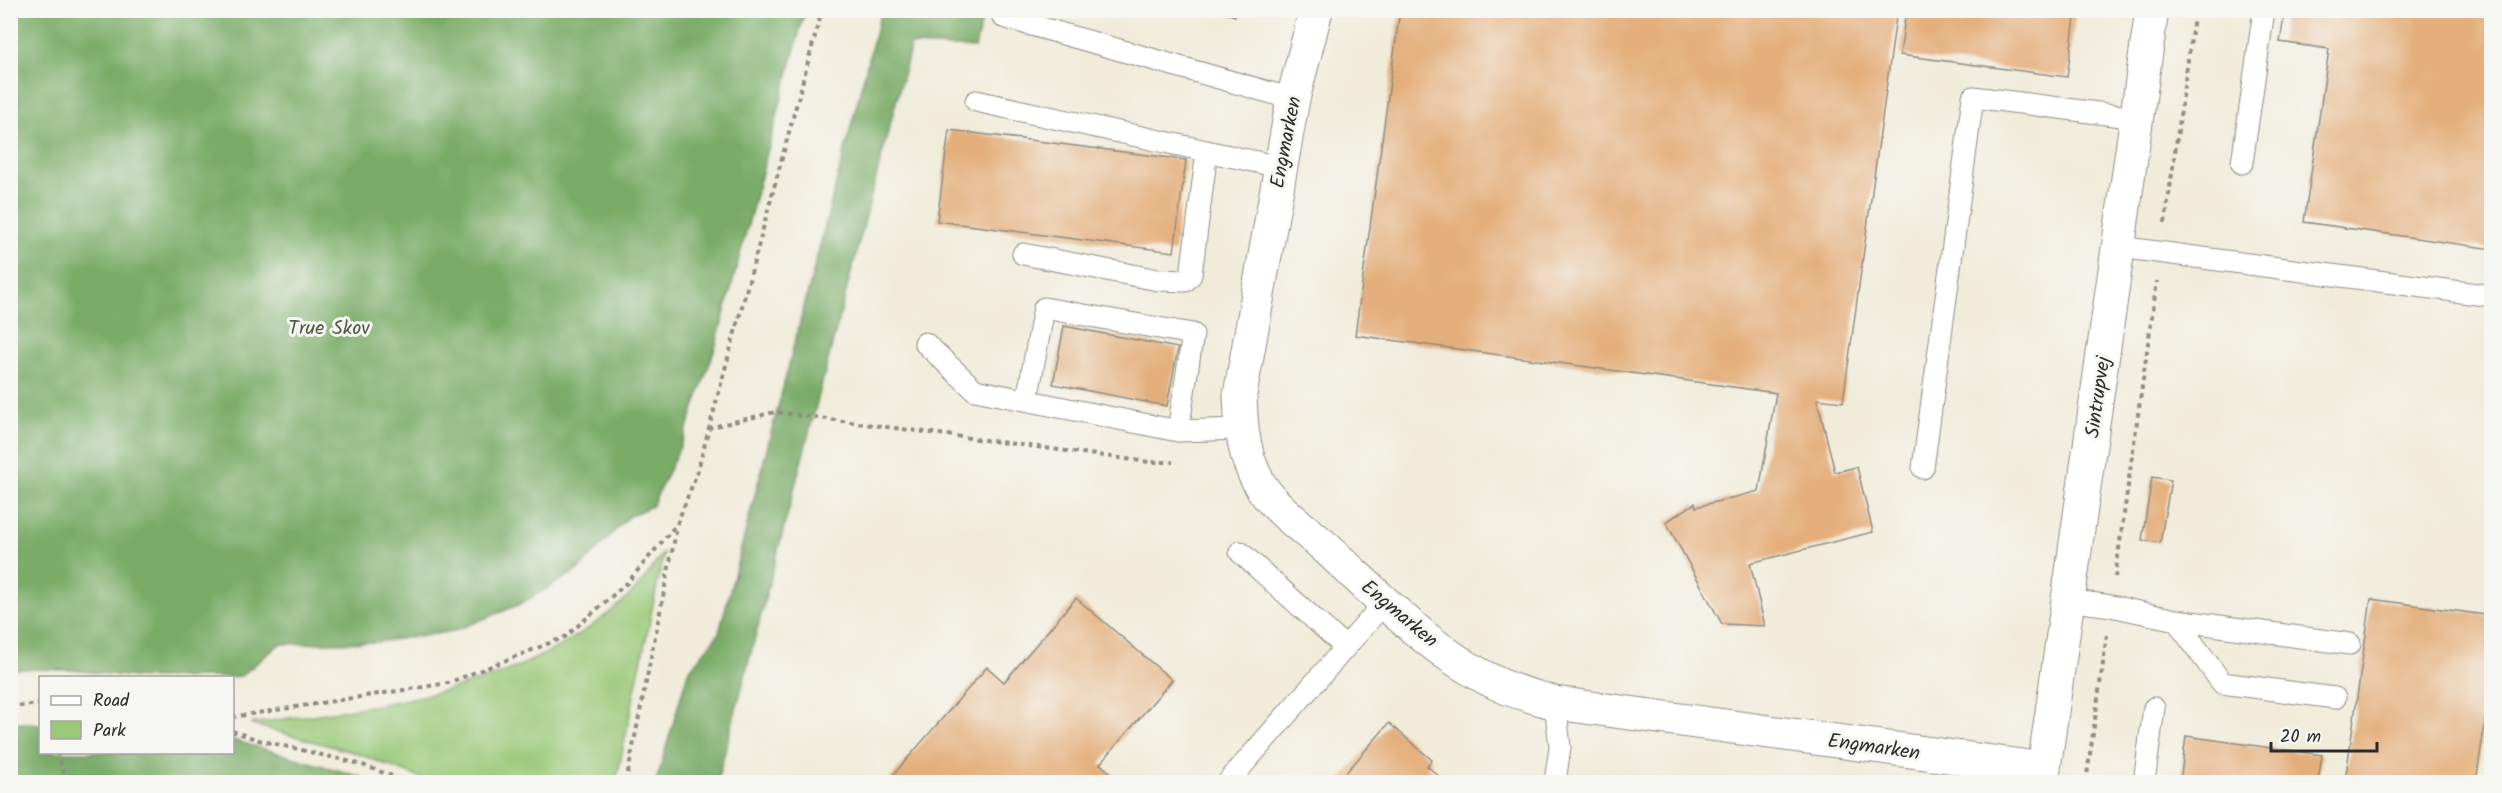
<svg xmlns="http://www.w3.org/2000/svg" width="2502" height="793" viewBox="0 0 2502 793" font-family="Kalam,sans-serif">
  <rect width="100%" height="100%" fill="#f6f6f2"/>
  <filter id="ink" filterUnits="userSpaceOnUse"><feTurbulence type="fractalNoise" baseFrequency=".0167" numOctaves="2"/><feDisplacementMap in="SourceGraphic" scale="12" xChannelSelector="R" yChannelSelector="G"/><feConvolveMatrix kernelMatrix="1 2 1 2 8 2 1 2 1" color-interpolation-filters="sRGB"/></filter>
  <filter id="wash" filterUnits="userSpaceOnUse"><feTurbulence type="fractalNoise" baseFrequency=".008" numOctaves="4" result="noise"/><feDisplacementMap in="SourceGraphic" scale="24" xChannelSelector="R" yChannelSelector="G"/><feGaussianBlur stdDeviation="1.35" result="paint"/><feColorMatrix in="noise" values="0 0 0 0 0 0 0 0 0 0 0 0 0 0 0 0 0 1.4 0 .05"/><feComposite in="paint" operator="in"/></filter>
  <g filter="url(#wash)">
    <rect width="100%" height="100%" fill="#f1ecda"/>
    <path fill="#99c877" stroke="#627a51" stroke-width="1.5" d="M664,552L616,782H431L356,753L250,724C387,703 524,694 630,595C643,583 653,566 664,552Z"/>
    <path fill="#7aac68" stroke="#526c4a" stroke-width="1.5" d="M11,10L805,11L716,345L683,440L652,506L629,516L577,571L518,605L454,631L378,642L280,644L241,676L231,677L143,678L71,670L11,669Z
      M881,11H984L975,48L911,45L717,782H656L688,672L719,633Z
      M11,722L40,724V752H232L233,740L358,776L371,782H11Z"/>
    <g id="blocks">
      <path fill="#e4af7c" d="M1216,10H1236L1235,16Z
        M1400,10H1897L1843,402L1817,399L1835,472L1857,467L1873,532L1750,563L1765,626L1722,624L1666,522L1695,503L1696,507L1759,491L1776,393L1355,335Z
        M1906,10H2076L2067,77L1900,55Z
        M2285,10H2492V249L2304,222L2329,49L2280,42Z
        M949,130L1186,160L1174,252L937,221Z
        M1064,326L1178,348L1167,406L1053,384Z
        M2152,477L2171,480L2160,543L2142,540Z
        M1076,598L1172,680L1100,764L1117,778L1113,782H887L987,667L1004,682Z
        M2371,599L2492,616V675L2476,782H2345Z
        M1389,723L1432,760L1427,766L1446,782H1338Z
        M2186,736L2322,755L2318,782H2180Z"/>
    </g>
  </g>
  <g filter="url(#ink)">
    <use href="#blocks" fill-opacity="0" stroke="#8e8c82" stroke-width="1.5"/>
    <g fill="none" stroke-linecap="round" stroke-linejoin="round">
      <g stroke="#8e8c82" stroke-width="23">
        <path id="lane" d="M1003,17L1293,99
          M976,101L1280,167
          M2242,163L2264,10
          M2119,247L2492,296
          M1023,254L1158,280L1185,281L1191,275L1207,151
          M925,343L975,390L1178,431L1242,429
          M1027,400L1044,308L1193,334L1178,431
          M1923,468L1973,97L2137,118
          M1240,552L1345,647
          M2068,600L2111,606L2176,620L2222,683L2335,698
          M2176,620L2350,644
          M1228,782L1385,602
          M1555,782L1560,747L1555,703
          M2144,782L2154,708"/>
      </g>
      <g stroke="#8e8c82" stroke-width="35">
        <path id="street" d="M1316,10L1293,99L1240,395C1241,426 1243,455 1259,483C1273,507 1303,528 1324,546C1380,597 1436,658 1507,688C1522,694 1539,698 1555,703L2044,769
          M2042,782L2152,10"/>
      </g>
      <path stroke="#8e8c82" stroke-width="4" stroke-dasharray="4.5 4.5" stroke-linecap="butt" d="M2165,223L2195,10
        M708,428L775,412L1149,462H1173
        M2115,577L2157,281
        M10,707L40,704
        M232,717L448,683L565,637L627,583L677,524L697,473L822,10
        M232,731L259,740L360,764L408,782
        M57,752L67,782
        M626,782L677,527
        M2086,782L2107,635"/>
      <use href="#lane" stroke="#fff" stroke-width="21"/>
      <use href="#street" stroke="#fff" stroke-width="33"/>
    </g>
  </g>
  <g text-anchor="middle" stroke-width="6" stroke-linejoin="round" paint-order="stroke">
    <g font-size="20" fill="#2b2b2b" stroke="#f6f6f2">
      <text transform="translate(1285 142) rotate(-79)" y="7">Engmarken</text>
      <text transform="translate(2097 397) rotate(-82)" y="7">Sintrupvej</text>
      <text transform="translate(1400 613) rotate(40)" y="7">Engmarken</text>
      <text transform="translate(1874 746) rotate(8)" y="7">Engmarken</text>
    </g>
    <g font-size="20" fill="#4c5a42" stroke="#f6f6f2">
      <text x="329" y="334">True Skov</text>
    </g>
  </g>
  <rect width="2502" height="793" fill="none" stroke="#f6f6f2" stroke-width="36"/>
  <rect x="39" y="676" width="195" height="78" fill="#f6f6f2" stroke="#a5a5a2" stroke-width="1.5"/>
  <rect x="51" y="696" width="30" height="9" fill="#ffffff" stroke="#a5a5a2" stroke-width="1.5"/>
  <text x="93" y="706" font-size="18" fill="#2b2b2b">Road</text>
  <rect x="51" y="721" width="30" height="18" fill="#99c877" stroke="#a5a5a2" stroke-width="1.5"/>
  <text x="93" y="736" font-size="18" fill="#2b2b2b">Park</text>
  <path d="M2271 742v9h106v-9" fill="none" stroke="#2b2b2b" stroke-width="3"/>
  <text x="2280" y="742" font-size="18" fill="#2b2b2b" stroke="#f6f6f2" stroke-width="4.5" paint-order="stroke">20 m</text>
</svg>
